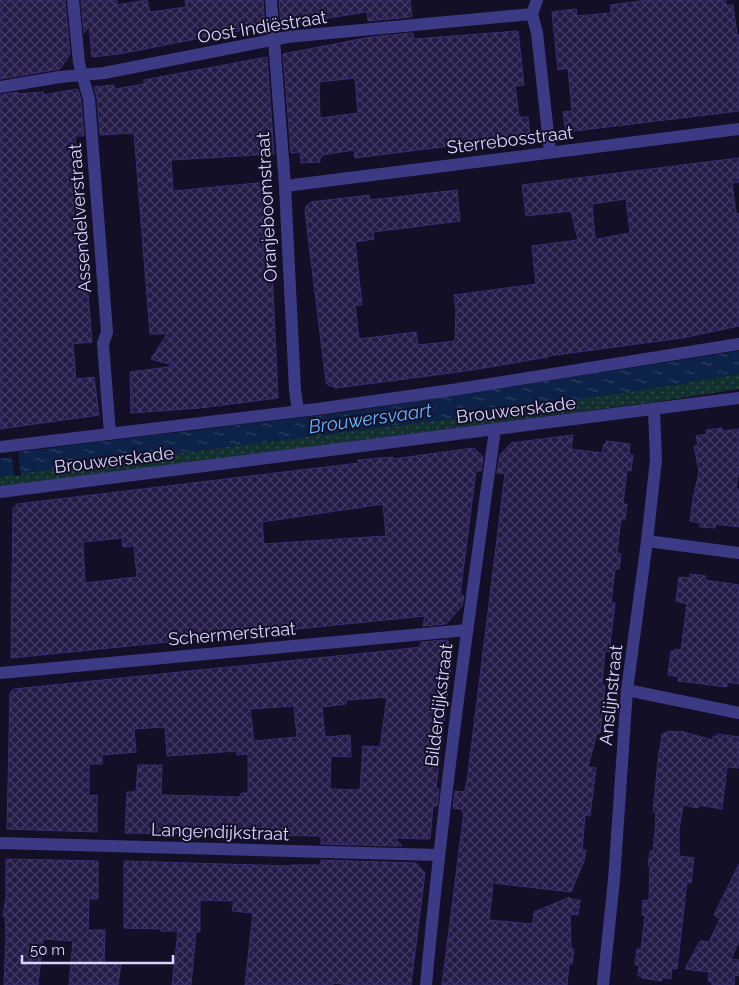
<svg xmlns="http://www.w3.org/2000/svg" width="739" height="985" viewBox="0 0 739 985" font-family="Raleway,sans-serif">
  <defs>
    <pattern id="grass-dots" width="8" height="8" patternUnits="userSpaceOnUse" patternTransform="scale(1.25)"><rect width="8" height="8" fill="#12302f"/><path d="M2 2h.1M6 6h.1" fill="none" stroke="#344d4e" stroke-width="1.8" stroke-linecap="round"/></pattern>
    <pattern id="water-ripples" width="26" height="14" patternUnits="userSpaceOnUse" patternTransform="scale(1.25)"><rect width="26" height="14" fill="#0c2248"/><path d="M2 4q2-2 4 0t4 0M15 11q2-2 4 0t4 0" fill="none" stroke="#2f4163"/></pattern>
    <pattern id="building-cross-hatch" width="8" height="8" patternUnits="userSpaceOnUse" patternTransform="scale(1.25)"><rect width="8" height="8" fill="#241b47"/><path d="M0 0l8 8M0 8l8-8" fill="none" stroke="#433b63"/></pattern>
  </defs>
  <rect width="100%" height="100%" fill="#130f26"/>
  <path fill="url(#grass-dots)" d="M739,374V389L663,401L0,487V476L5,475L455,418L654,388Z"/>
  <path fill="url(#water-ripples)" d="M739,351V374L654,388L455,418L0,476V454L347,412Z"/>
  <path fill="#130f26" d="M18,452L21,475L14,476L12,457L0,458V454Z"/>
  <path fill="url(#building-cross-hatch)" stroke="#3b2d73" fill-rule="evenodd" d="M0,0H65L70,54L60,69L0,79Z
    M81,0H117V5L147,0L150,12L186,7L185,0H263L265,27L226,33L119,54L92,57L89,26L84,33Z
    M279,0H410L412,17L368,21L367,12L281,25Z
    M648,0H726V5H733L737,35H739V111L566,132L563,112L572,111L568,68L558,70L552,12L576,9L577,16L611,13L610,5Z
    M518,31L524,85L515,86L519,117H528L530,136L355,158L354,150L322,155V157H320V162L301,163L300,152L291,153L283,54L371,37L413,33L414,39ZM355,78L358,113L320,118L319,82Z
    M267,57L274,154L171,160L173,191L268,182L278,398L200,408L131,413L130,372L176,366L151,359L167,334H150L134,133L100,135L97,98L94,87L114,85L115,89L144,84V80Z
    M78,89L81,100L84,136H75L92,342L73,344L76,379L94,377L99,415L0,429V95L18,92V94L44,92L42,95Z
    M739,158V182L732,183L736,213L739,214V326L682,338L548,356V357L466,371L336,388L328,385L326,382L305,211L306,206L311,202L369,195L370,200L457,190L460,221L373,232L374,239L355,242L362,305H355L359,339L416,332L418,345L455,341L456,310L454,295L536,284L532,246L578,240L571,211L526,216L522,185ZM626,199L630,233L597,239L595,238L592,204Z
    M722,428V431L739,429V468L736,489H739V527L716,524L715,528L700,527V523L690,521L693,499L699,472L694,446L698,445L696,436L707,434L706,430Z
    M573,435L571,449L602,453L604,444H606V441L630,444L629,454L633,455L631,471L627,470L623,504H627L625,520L621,519L617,553L621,554L619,569H615L611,603H615L609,652L605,651L602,685H605L600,733H597L588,767L596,768L590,816L585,815L582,850H586L584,861L571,892L493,883L489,920L533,924L534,912L570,897V899L580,900L578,915L570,914L571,949H574L572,964H569L567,985H442L464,812L462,813L463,810L453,808L455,791L465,792L468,774L505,474L497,473L500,455L511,443Z
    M474,448L483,457L481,471H476L460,595L464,596L462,606L446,624L423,626L425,616L11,658L13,509L17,504L359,463L358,460L393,457V459ZM383,504L386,536L264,544L262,522ZM122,538L123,547L134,546L137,577L85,583L83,542Z
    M690,574L706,576L705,580L739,585V684L727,682V687L678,681L679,677L668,675L671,651L674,652L675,649L681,650L687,604L676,601L679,577L690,578Z
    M447,640L453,649L436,788L439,789L437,806H433L430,839L395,838L402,846L321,844V836L125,833L127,792H136L138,765H162L161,795L240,797L241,793H248V754L237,755V751L167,756L165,727L134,729L136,752L102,755V764H89V796L97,795V832L7,829L10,693L14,689L396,650L420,647L421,642ZM387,697L380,747L363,746L360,790L330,789L331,756L351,757L350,735L325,737L322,707L346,704V700ZM294,706L297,737L254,741L250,709Z
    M670,731L679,732L680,731L713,740V736L715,737L717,734L739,737V768L727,767L722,809L699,805L698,808L683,805L679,830V856L694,858L691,883L687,882L677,969L672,968L671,979L662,977V981L642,978V976H638L639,965H635L637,949L641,950L645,916L642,915L643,900L649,901L650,866H648L650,851H653L656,820H655L656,814L653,812L659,751L660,750L662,734Z
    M6,859L98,861V899H89L88,930H105L104,962L121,964L118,985H69L73,941L43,939L38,985H4L6,935L5,916H3L6,897Z
    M321,860L416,863L425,873L411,985H350L333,983V985H245L253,913L232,911L234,901L200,900V932H196L191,985H172L178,931H161V929L124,928V861L290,866V865H321Z
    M739,864V941L731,959L739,960V976L735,975L734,985H712V982L708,981L709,972L685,969L700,941L709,942L720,919L714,915Z"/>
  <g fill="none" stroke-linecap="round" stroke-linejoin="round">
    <path stroke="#3d3a85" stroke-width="12" d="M73,0L79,63L89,99L107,332L103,344L110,434
      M271,0L285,186L295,390L298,411
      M537,0L532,14L537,33L550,152
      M0,87L60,77L104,73L287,37L532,14
      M285,186L739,129
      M0,447L317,409L452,390L739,344
      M0,492L739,398
      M647,541L739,553
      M0,673L467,630
      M627,690L739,713
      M0,843L438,855
      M426,985C443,799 469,615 495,430
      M603,985L614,880L627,690L647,541L656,460L654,410"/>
  </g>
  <g text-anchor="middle" stroke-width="4" stroke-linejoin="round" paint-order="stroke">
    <g font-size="18" fill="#d9d4ff" stroke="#130f26">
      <text transform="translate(262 27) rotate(-9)" y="6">Oost Indiëstraat</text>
      <text transform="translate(510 140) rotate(-7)" y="6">Sterrebosstraat</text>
      <text transform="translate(267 207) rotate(-93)" y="6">Oranjeboomstraat</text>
      <text transform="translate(80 218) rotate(-94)" y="6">Assendelverstraat</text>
      <text transform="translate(516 410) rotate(-7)" y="6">Brouwerskade</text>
      <text transform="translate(114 460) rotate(-7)" y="6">Brouwerskade</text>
      <text transform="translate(232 634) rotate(-5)" y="6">Schermerstraat</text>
      <text transform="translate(611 695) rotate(-84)" y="6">Anslijnstraat</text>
      <text transform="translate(439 705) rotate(-83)" y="6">Bilderdijkstraat</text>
      <text transform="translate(220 832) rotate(2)" y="6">Langendijkstraat</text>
    </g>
    <g font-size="19" font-style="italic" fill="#62b6ff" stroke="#130f26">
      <text transform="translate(370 418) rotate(-8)" y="7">Brouwersvaart</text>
    </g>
  </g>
  <path d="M22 955v8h151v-8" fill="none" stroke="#d9d4ff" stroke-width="2.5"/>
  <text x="30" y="955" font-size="15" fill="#d9d4ff" stroke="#130f26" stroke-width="4" paint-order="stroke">50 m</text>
</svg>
